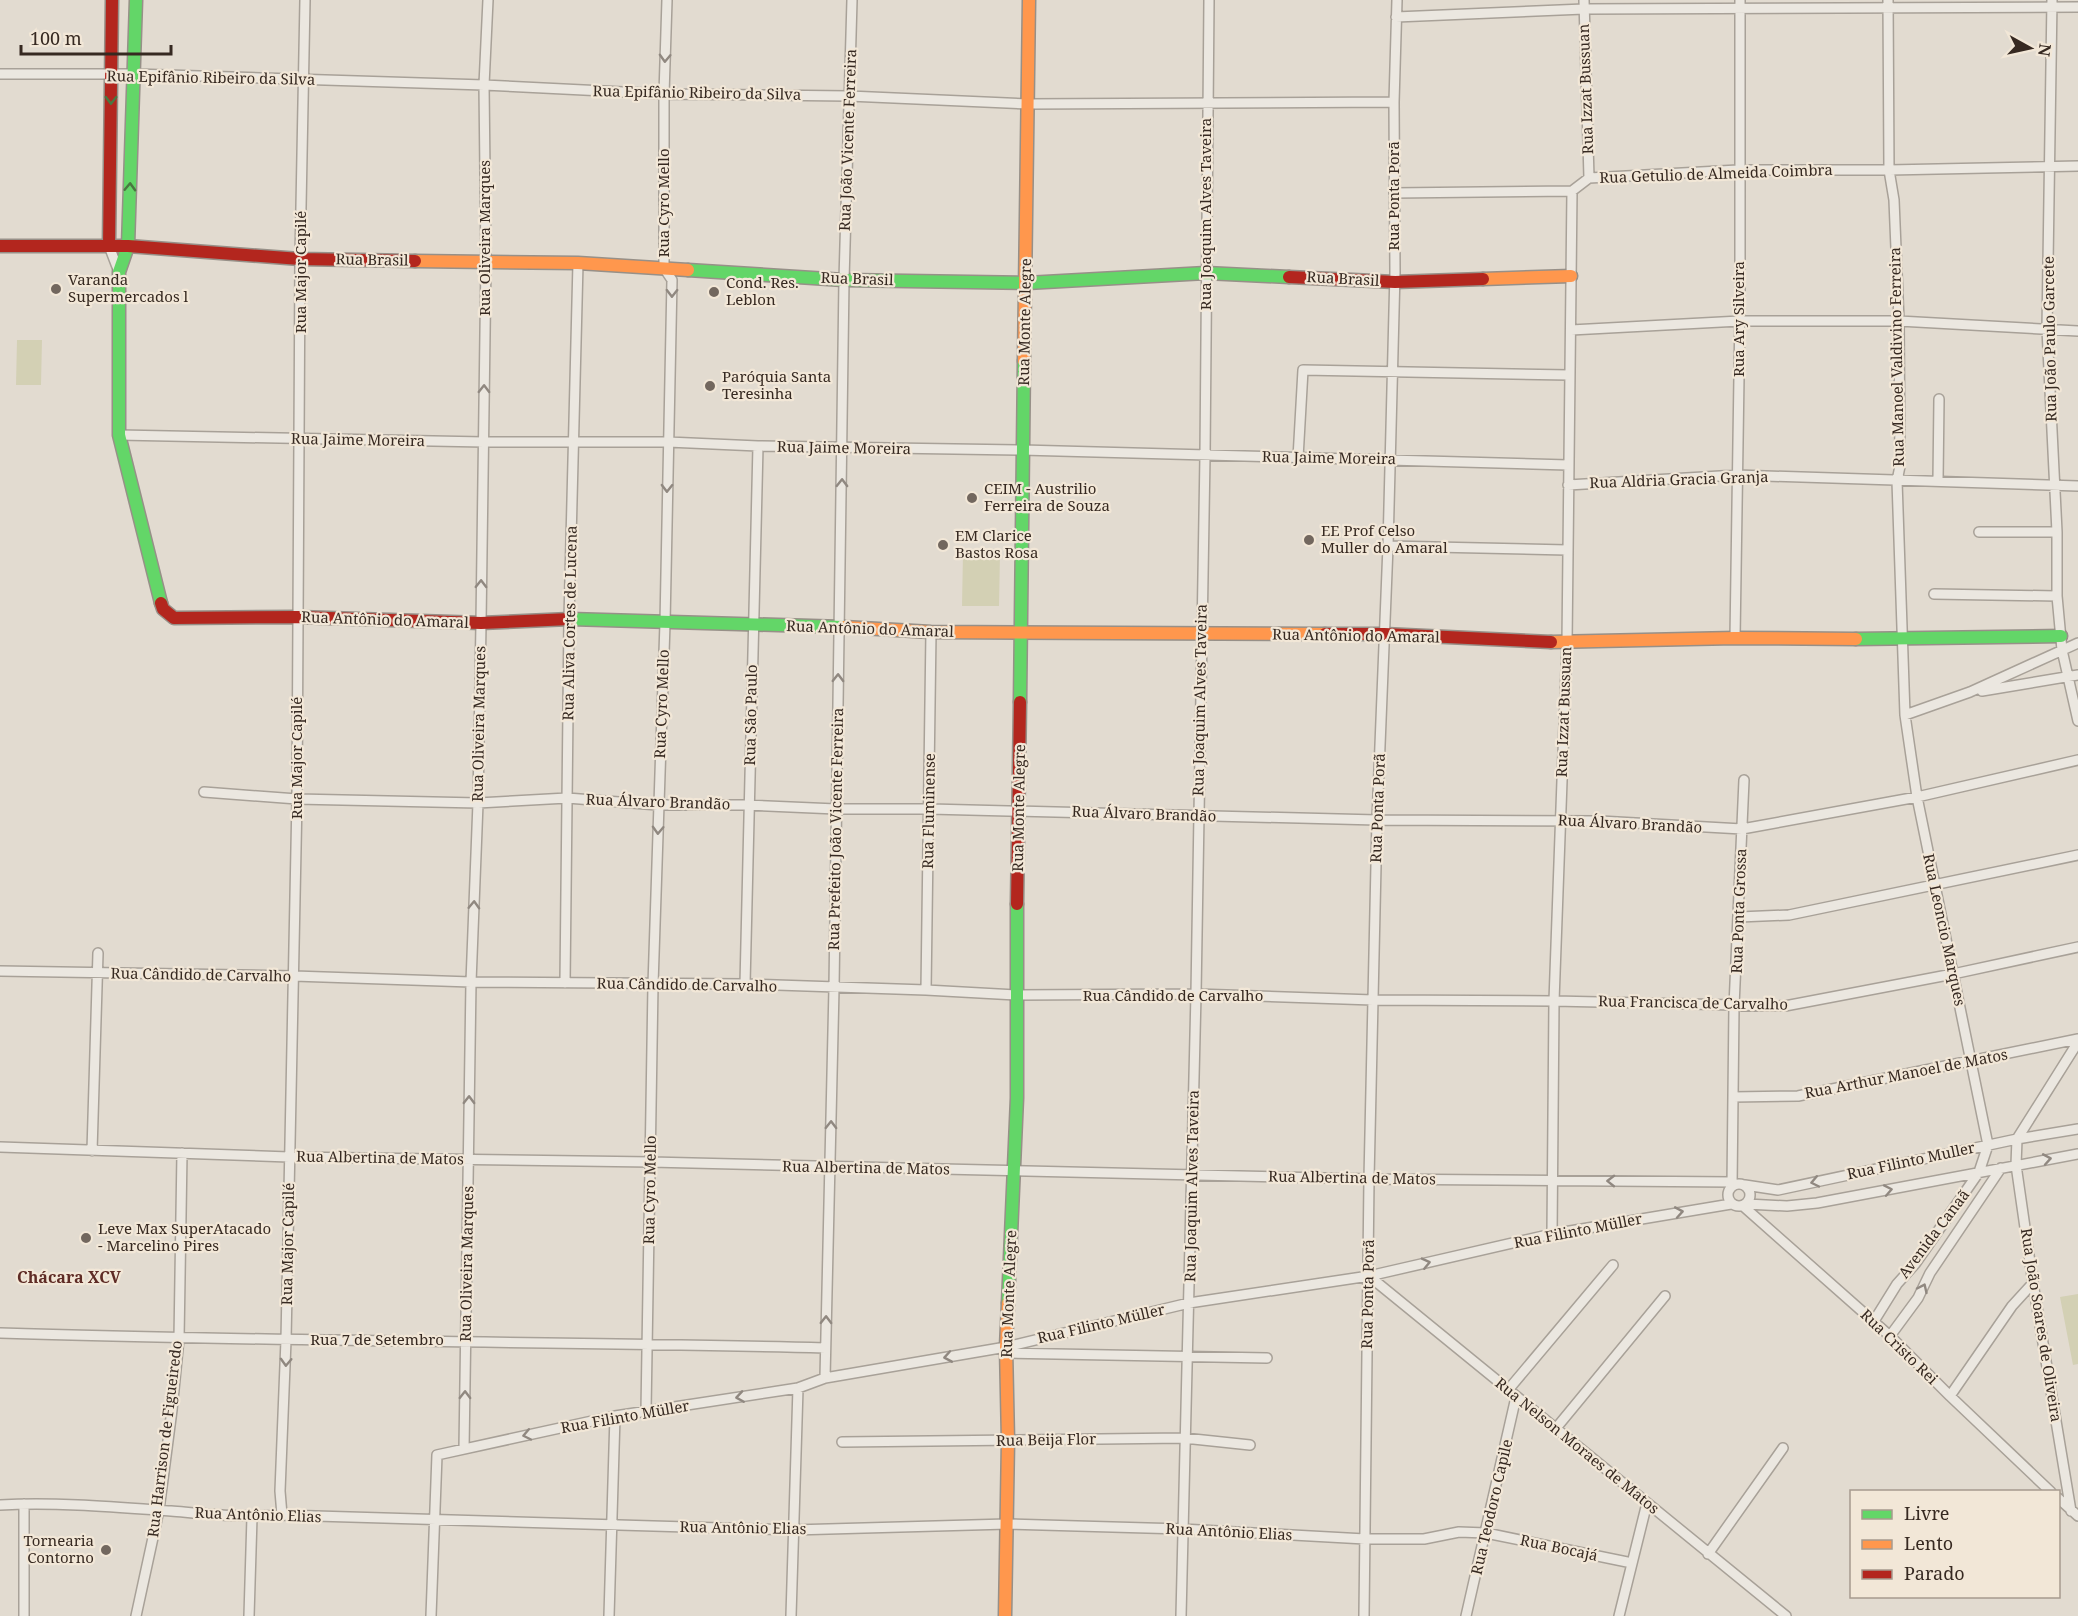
<svg xmlns="http://www.w3.org/2000/svg" width="2078" height="1616" viewBox="0 0 2078 1616" font-family="'Noto Serif',serif">
  <rect width="100%" height="100%" fill="#e2dbd0"/>
  <path fill="#d3d0b4" d="M17,340H42L41,385H16Z
    M963,553L1000,554L999,606H962Z
    M2078,1294V1364L2073,1365L2060,1297Z"/>
  <g fill="none" stroke-linecap="round" stroke-linejoin="round">
    <g stroke="#a8a198" stroke-width="12">
      <path id="street" d="M1584,0L1589,178
        M2052,0L2047,329L2057,532V596L2062,650L2078,721
        M1396,17L1584,9L2078,7
        M0,74H135L484,85L664,94L849,96L1028,104L1394,102
        M1394,193L1572,191L1589,178L1738,170H1889L2078,166
        M109,246L119,272
        M1571,330L1740,321H1899L2078,331
        M119,435L484,442H668L758,446L1022,450L1568,465
        M1298,458L1303,370L1569,375
        M1938,480L1939,399
        M1568,485L1737,475L2078,486
        M1979,532H2057
        M1388,546L1567,550
        M1934,594L2057,596
        M1735,638L1740,311V0
        M1982,691L2078,675
        M1905,715L1970,692L2078,643
        M204,792L297,799L478,803L567,798L658,805H748L836,809H930L1377,820L1600,821L1742,829L1917,797L2078,760
        M1739,917L1789,915L2078,855
        M0,971L294,976L471,982L745,984L926,990L1016,995L1196,994L1373,1000L1554,1001L1785,1006L1953,974L2078,947
        M565,983L569,619L578,263
        M745,984L758,446
        M926,990L931,632
        M1733,1097L1798,1096L2078,1039
        M0,1147L289,1157L651,1162L1369,1179L1732,1182
        M92,1151L98,953
        M1728 1195a11 11 0 1 1 22 0a11 11 0 1 1-22 0Z
        M1745,1185L1778,1190L2017,1139L2078,1129
        M1732,1186L1734,1006L1744,780
        M1747,1204L1787,1206L1817,1203L2078,1154
        M1743,1206L1890,1336L1950,1396L2051,1492
        M1552,1234L1554,1001L1567,643L1572,191
        M1369,1276L1786,1616
        M1874,1321L1897,1284L1915,1264L1979,1172L1988,1145L1917,797L1905,715L1897,481L1900,466L1899,321L1894,200L1889,170L1888,0
        M0,1333C275,1342 550,1341 825,1348
        M1890,1336L1918,1298L1930,1273L2001,1168
        M1006,1353L1267,1358
        M825,1378L834,988L844,280L852,0
        M1508,1390L1613,1265
        M1950,1396L2012,1306L2033,1283
        M646,1411L653,985L665,623L672,280L664,268V94L667,0
        M1557,1427L1665,1296
        M842,1442L1184,1438L1250,1445
        M464,1449L471,982L478,803L481,623L486,261L484,85L488,0
        M2058,1498L2078,1516
        M24,1504V1616
        M0,1505C56,1502 115,1507 171,1511C208,1514 244,1518 282,1515L793,1530L1007,1524L1182,1529L1365,1539H1424L1459,1532L1486,1533L1632,1563
        M2071,1511L2033,1283L2016,1165L2017,1139L2078,1042
        M282,1515L280,1491L286,1340L297,799L300,259L305,0
        M1708,1554L1783,1448
        M136,1616L159,1510L172,1410L179,1339L182,1153
        M249,1616L252,1517
        M431,1616L437,1455L615,1416L798,1388L825,1378L1006,1347L1189,1303L1369,1276L1552,1234L1731,1204
        M609,1616L615,1416
        M791,1616L798,1388
        M1181,1616L1196,994L1205,456L1209,0
        M1364,1616L1369,1179L1377,820L1388,546L1395,272L1394,102L1397,0
        M1466,1616L1516,1397
        M1619,1616L1647,1503"/>
    </g>
    <g stroke="#979088" stroke-width="15">
      <path id="fast" d="M136,0L128,246L119,272V435L161,603
        M688,270L844,280L1027,283L1206,273L1289,277
        M570,619L844,627
        M1856,639L2061,636
        M1020,702L1024,361
        M1008,1303L1017,1098V904"/>
    </g>
    <g stroke="#979088" stroke-width="15">
      <path id="slow" d="M415,261L578,263L688,270
        M1483,279L1571,276
        M1024,361L1029,0
        M844,627L931,632L1325,634
        M1551,642L1735,638L1856,639
        M1005,1616L1008,1441L1006,1347L1008,1303"/>
    </g>
    <g stroke="#979088" stroke-width="15">
      <path id="jam" d="M0,246H128L300,259L415,261
        M109,246L112,0
        M1289,277L1395,282L1483,279
        M161,603L163,609L174,618L298,617L481,623L570,619
        M1325,634H1384L1551,642
        M1017,904L1020,702"/>
    </g>
    <use href="#street" stroke="#ebe7e0" stroke-width="9"/>
    <use href="#fast" stroke="#63d668" stroke-width="12"/>
    <use href="#slow" stroke="#ff974d" stroke-width="12"/>
    <use href="#jam" stroke="#b3261e" stroke-width="12"/>
  </g>
  <defs><path id="oneway-chevron" d="M-2-3.5L2.5 0L-2 3.5" fill="none" stroke-width="1.6" stroke-linecap="round" stroke-linejoin="round" transform="scale(1.5)"/></defs>
  <g stroke="#908880">
    <use href="#oneway-chevron" transform="translate(665 58) rotate(92)"/>
    <use href="#oneway-chevron" transform="translate(672 293) rotate(91)"/>
    <use href="#oneway-chevron" transform="translate(484 389) rotate(-89)"/>
    <use href="#oneway-chevron" transform="translate(842 483) rotate(-89)"/>
    <use href="#oneway-chevron" transform="translate(667 488) rotate(91)"/>
    <use href="#oneway-chevron" transform="translate(481 584) rotate(-89)"/>
    <use href="#oneway-chevron" transform="translate(838 678) rotate(-89)"/>
    <use href="#oneway-chevron" transform="translate(658 830) rotate(92)"/>
    <use href="#oneway-chevron" transform="translate(474 905) rotate(-88)"/>
    <use href="#oneway-chevron" transform="translate(469 1100) rotate(-89)"/>
    <use href="#oneway-chevron" transform="translate(831 1125) rotate(-89)"/>
    <use href="#oneway-chevron" transform="translate(2047 1159) rotate(-10)"/>
    <use href="#oneway-chevron" transform="translate(1611 1181) rotate(-179)"/>
    <use href="#oneway-chevron" transform="translate(1815 1182) rotate(168)"/>
    <use href="#oneway-chevron" transform="translate(1888 1190) rotate(-11)"/>
    <use href="#oneway-chevron" transform="translate(1679 1212) rotate(-10)"/>
    <use href="#oneway-chevron" transform="translate(1426 1263) rotate(-13)"/>
    <use href="#oneway-chevron" transform="translate(1923 1288) rotate(-65)"/>
    <use href="#oneway-chevron" transform="translate(826 1320) rotate(-89)"/>
    <use href="#oneway-chevron" transform="translate(948 1357) rotate(170)"/>
    <use href="#oneway-chevron" transform="translate(286 1362) rotate(92)"/>
    <use href="#oneway-chevron" transform="translate(465 1395) rotate(-89)"/>
    <use href="#oneway-chevron" transform="translate(740 1397) rotate(171)"/>
    <use href="#oneway-chevron" transform="translate(527 1435) rotate(168)"/>
  </g>
  <g stroke="#4a7741">
    <use href="#oneway-chevron" transform="translate(111 100) rotate(91)"/>
    <use href="#oneway-chevron" transform="translate(130 187) rotate(-88)"/>
  </g>
  <g fill="#72675e" stroke="#f2e7d7" stroke-width="2">
    <circle cx="56" cy="289" r="6"/>
    <circle cx="714" cy="292" r="6"/>
    <circle cx="710" cy="386" r="6"/>
    <circle cx="972" cy="498" r="6"/>
    <circle cx="1309" cy="540" r="6"/>
    <circle cx="943" cy="545" r="6"/>
    <circle cx="86" cy="1238" r="6"/>
    <circle cx="106" cy="1550" r="6"/>
  </g>
  <g text-anchor="middle" stroke-width="4.5" stroke-linejoin="round" paint-order="stroke">
    <g font-size="15" fill="#362921" stroke="#f2e7d7">
      <text transform="translate(211 78) rotate(1)" y="5">Rua Epifânio Ribeiro da Silva</text>
      <text transform="translate(1586 89) rotate(-92)" y="5">Rua Izzat Bussuan</text>
      <text transform="translate(697 93) rotate(1)" y="5">Rua Epifânio Ribeiro da Silva</text>
      <text transform="translate(848 140) rotate(-88)" y="5">Rua João Vicente Ferreira</text>
      <text transform="translate(1716 174) rotate(-2)" y="5">Rua Getulio de Almeida Coimbra</text>
      <text transform="translate(1394 196) rotate(-90)" y="5">Rua Ponta Porã</text>
      <text transform="translate(664 203) rotate(-90)" y="5">Rua Cyro Mello</text>
      <text transform="translate(1206 214) rotate(-90)" y="5">Rua Joaquim Alves Taveira</text>
      <text transform="translate(485 238) rotate(-90)" y="5">Rua Oliveira Marques</text>
      <text transform="translate(372 260) rotate(1)" y="5">Rua Brasil</text>
      <text transform="translate(301 272) rotate(-90)" y="5">Rua Major Capilé</text>
      <text transform="translate(857 279) rotate(2)" y="5">Rua Brasil</text>
      <text transform="translate(1343 279) rotate(3)" y="5">Rua Brasil</text>
      <text transform="translate(1739 319) rotate(-90)" y="5">Rua Ary Silveira</text>
      <text transform="translate(1025 322) rotate(-89)" y="5">Rua Monte Alegre</text>
      <text transform="translate(2050 339) rotate(-91)" y="5">Rua João Paulo Garcete</text>
      <text transform="translate(1897 357) rotate(-91)" y="5">Rua Manoel Valdivino Ferreira</text>
      <text transform="translate(358 440) rotate(1)" y="5">Rua Jaime Moreira</text>
      <text transform="translate(844 448) rotate(1)" y="5">Rua Jaime Moreira</text>
      <text transform="translate(1329 458) rotate(1)" y="5">Rua Jaime Moreira</text>
      <text transform="translate(1679 480) rotate(-2)" y="5">Rua Aldria Gracia Granja</text>
      <text transform="translate(385 620) rotate(2)" y="5">Rua Antônio do Amaral</text>
      <text transform="translate(570 623) rotate(-89)" y="5">Rua Aliva Cortes de Lucena</text>
      <text transform="translate(870 629) rotate(2)" y="5">Rua Antônio do Amaral</text>
      <text transform="translate(1356 636) rotate(1)" y="5">Rua Antônio do Amaral</text>
      <text transform="translate(1200 700) rotate(-89)" y="5">Rua Joaquim Alves Taveira</text>
      <text transform="translate(662 704) rotate(-88)" y="5">Rua Cyro Mello</text>
      <text transform="translate(1564 712) rotate(-88)" y="5">Rua Izzat Bussuan</text>
      <text transform="translate(751 715) rotate(-89)" y="5">Rua São Paulo</text>
      <text transform="translate(479 724) rotate(-89)" y="5">Rua Oliveira Marques</text>
      <text transform="translate(297 758) rotate(-90)" y="5">Rua Major Capilé</text>
      <text transform="translate(658 802) rotate(2)" y="5">Rua Álvaro Brandão</text>
      <text transform="translate(1019 808) rotate(-89)" y="5">Rua Monte Alegre</text>
      <text transform="translate(1378 808) rotate(-88)" y="5">Rua Ponta Porã</text>
      <text transform="translate(929 811) rotate(-89)" y="5">Rua Fluminense</text>
      <text transform="translate(1144 814) rotate(2)" y="5">Rua Álvaro Brandão</text>
      <text transform="translate(1630 824) rotate(3)" y="5">Rua Álvaro Brandão</text>
      <text transform="translate(836 829) rotate(-89)" y="5">Rua Prefeito João Vicente Ferreira</text>
      <text transform="translate(1739 911) rotate(-88)" y="5">Rua Ponta Grossa</text>
      <text transform="translate(1944 930) rotate(78)" y="5">Rua Leoncio Marques</text>
      <text transform="translate(201 975) rotate(1)" y="5">Rua Cândido de Carvalho</text>
      <text transform="translate(687 985) rotate(1)" y="5">Rua Cândido de Carvalho</text>
      <text x="1173" y="1001">Rua Cândido de Carvalho</text>
      <text transform="translate(1693 1003) rotate(1)" y="5">Rua Francisca de Carvalho</text>
      <text transform="translate(1906 1074) rotate(-11)" y="5">Rua Arthur Manoel de Matos</text>
      <text transform="translate(380 1158) rotate(1)" y="5">Rua Albertina de Matos</text>
      <text transform="translate(1911 1161) rotate(-12)" y="5">Rua Filinto Muller</text>
      <text transform="translate(866 1168) rotate(1)" y="5">Rua Albertina de Matos</text>
      <text transform="translate(1352 1178) rotate(1)" y="5">Rua Albertina de Matos</text>
      <text transform="translate(1192 1186) rotate(-89)" y="5">Rua Joaquim Alves Taveira</text>
      <text transform="translate(650 1190) rotate(-89)" y="5">Rua Cyro Mello</text>
      <text transform="translate(1578 1231) rotate(-11)" y="5">Rua Filinto Müller</text>
      <text transform="translate(1934 1234) rotate(-53)" y="5">Avenida Canaã</text>
      <text transform="translate(288 1244) rotate(-89)" y="5">Rua Major Capilé</text>
      <text transform="translate(467 1264) rotate(-89)" y="5">Rua Oliveira Marques</text>
      <text transform="translate(1009 1294) rotate(-88)" y="5">Rua Monte Alegre</text>
      <text transform="translate(1368 1294) rotate(-89)" y="5">Rua Ponta Porã</text>
      <text transform="translate(1101 1324) rotate(-13)" y="5">Rua Filinto Müller</text>
      <text transform="translate(2041 1325) rotate(81)" y="5">Rua João Soares de Oliveira</text>
      <text x="377" y="1345">Rua 7 de Setembro</text>
      <text transform="translate(1899 1347) rotate(44)" y="5">Rua Cristo Rei</text>
      <text transform="translate(625 1417) rotate(-10)" y="5">Rua Filinto Müller</text>
      <text transform="translate(165 1439) rotate(-83)" y="5">Rua Harrison de Figueiredo</text>
      <text transform="translate(1046 1440) rotate(-1)" y="5">Rua Beija Flor</text>
      <text transform="translate(1577 1446) rotate(39)" y="5">Rua Nelson Moraes de Matos</text>
      <text transform="translate(1492 1507) rotate(-77)" y="5">Rua Teodoro Capile</text>
      <text transform="translate(258 1515) rotate(2)" y="5">Rua Antônio Elias</text>
      <text transform="translate(743 1528) rotate(1)" y="5">Rua Antônio Elias</text>
      <text transform="translate(1229 1532) rotate(3)" y="5">Rua Antônio Elias</text>
      <text transform="translate(1559 1548) rotate(12)" y="5">Rua Bocajá</text>
    </g>
    <g font-size="15" fill="#362921" stroke="#f2e7d7" text-anchor="start">
      <text x="68" y="285">Varanda<tspan x="68" dy="17">Supermercados l</tspan></text>
      <text x="726" y="288">Cond. Res.<tspan x="726" dy="17">Leblon</tspan></text>
      <text x="722" y="382">Paróquia Santa<tspan x="722" dy="17">Teresinha</tspan></text>
      <text x="984" y="494">CEIM - Austrilio<tspan x="984" dy="17">Ferreira de Souza</tspan></text>
      <text x="1321" y="536">EE Prof Celso<tspan x="1321" dy="17">Muller do Amaral</tspan></text>
      <text x="955" y="541">EM Clarice<tspan x="955" dy="17">Bastos Rosa</tspan></text>
      <text x="98" y="1234">Leve Max SuperAtacado<tspan x="98" dy="17">- Marcelino Pires</tspan></text>
      <text x="94" y="1546" text-anchor="end">Tornearia<tspan x="94" dy="17">Contorno</tspan></text>
    </g>
    <g font-size="16" font-weight="bold" fill="#5e2b25" stroke="#f2e7d7">
      <text x="69" y="1283">Chácara XCV</text>
    </g>
  </g>
  <rect x="1850" y="1490" width="210" height="108" fill="#f2e7d7" stroke="#a79b8e" stroke-width="1.5"/>
  <rect x="1862" y="1510" width="30" height="9" fill="#63d668" stroke="#a79b8e" stroke-width="1.5"/>
  <text x="1904" y="1520" font-size="18" fill="#362921">Livre</text>
  <rect x="1862" y="1540" width="30" height="9" fill="#ff974d" stroke="#a79b8e" stroke-width="1.5"/>
  <text x="1904" y="1550" font-size="18" fill="#362921">Lento</text>
  <rect x="1862" y="1570" width="30" height="9" fill="#b3261e" stroke="#a79b8e" stroke-width="1.5"/>
  <text x="1904" y="1580" font-size="18" fill="#362921">Parado</text>
  <g transform="translate(2030 48) rotate(98)" stroke="#f2e7d7" stroke-width="4.5" paint-order="stroke">
  <path d="M0-4.5L10 22L0 15L-10 22Z" fill="#362921"/>
  <text y="-9" font-size="16" font-weight="bold" text-anchor="middle" fill="#362921">N</text>
  </g>
  <path d="M21 45v9h150v-9" fill="none" stroke="#362921" stroke-width="3"/>
  <text x="30" y="45" font-size="18" fill="#362921" stroke="#f2e7d7" stroke-width="4.5" paint-order="stroke">100 m</text>
</svg>
